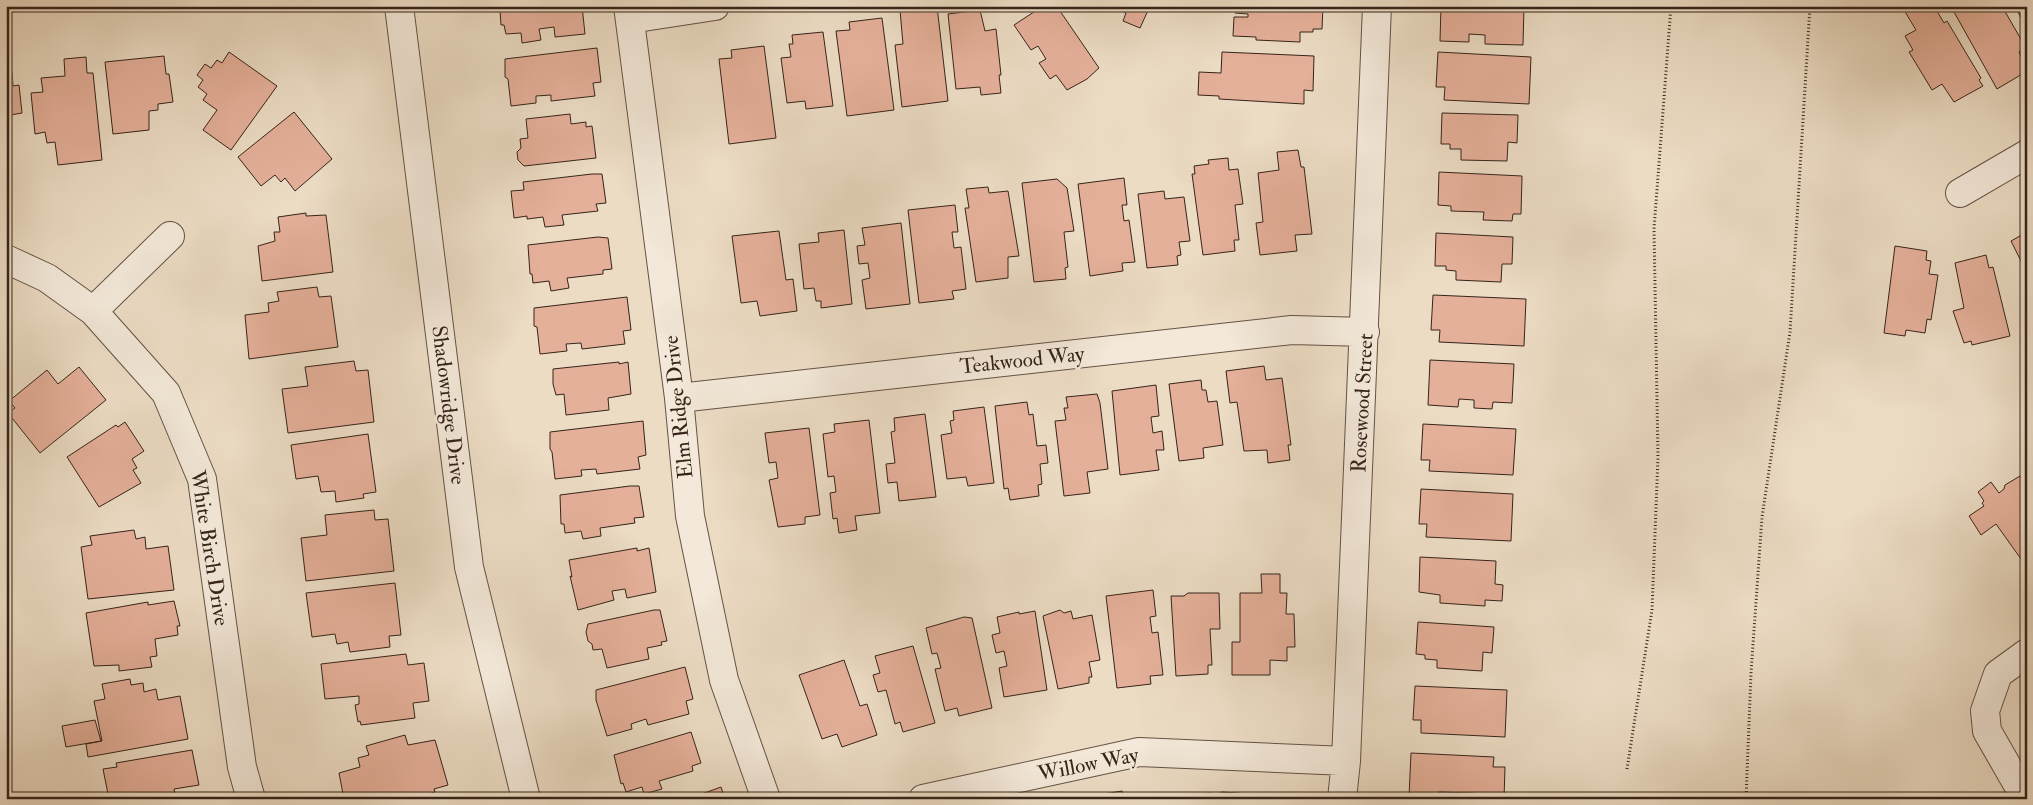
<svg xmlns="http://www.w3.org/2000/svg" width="2033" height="805" viewBox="0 0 2033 805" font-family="'IM FELL Double Pica',serif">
  <rect width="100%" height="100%" fill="#ecdcc4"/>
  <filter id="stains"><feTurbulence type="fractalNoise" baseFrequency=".004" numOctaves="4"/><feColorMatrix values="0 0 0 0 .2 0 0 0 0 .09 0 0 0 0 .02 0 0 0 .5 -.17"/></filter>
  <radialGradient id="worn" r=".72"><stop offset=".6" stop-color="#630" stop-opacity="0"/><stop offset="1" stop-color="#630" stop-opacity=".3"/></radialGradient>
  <path fill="#e5b09a" stroke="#36241a" d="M502,6H582L585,34L555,37L554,27L539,29L541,40L522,43L521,33L506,34L504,25H501L500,11H502Z
    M903,6H937L948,101L902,107L895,45L903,44L900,10H904Z
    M1043,6H1055L1060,11L1099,68L1087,79L1067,90L1056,75L1050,79L1039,63L1046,59L1038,46L1031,50L1014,25Z
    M1150,6L1140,28L1123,21L1126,13L1111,7Z
    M1235,6H1323L1322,29H1313V32H1300V42L1256,40V37L1233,36L1234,17H1248V14L1235,13Z
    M1441,6H1524L1523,45L1485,44V35L1469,34V42L1440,41Z
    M1910,6H1934L1944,23L1947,21L1981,78L1979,80L1983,86L1954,102L1942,84L1932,90L1909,52L1913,50L1905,36L1916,30L1904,10Z
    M1965,6H1998L2000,10L2003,8L2026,48L2019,52L2026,65L2021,68L2024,73L1997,89L1954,12Z
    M2014,6H2027V27Z
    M980,10L985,31L996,29L1001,75H999L1001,93L981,95L980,87L956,89L948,14Z
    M882,18L894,110L847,116L836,31L850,30L849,22Z
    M823,32L833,106L806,109L805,101L787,103L781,58L791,57L789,44H793L792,35Z
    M764,46L776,138L729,144L719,59L732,58L731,50Z
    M597,48L601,82L593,83L595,96L551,101V95L536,96V103L511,106L508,79L505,77V59Z
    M229,52L277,86L231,150L203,130L217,110L203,100L207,94L198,87L203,80L197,75L205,64L211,68L217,60L222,63Z
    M1222,52L1314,56L1313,91L1304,90V104L1219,99V96L1198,95L1199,72L1221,73Z
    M1438,52L1531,57L1529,104L1444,100L1445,87H1436Z
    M164,56L166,74H169L173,102L158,104V110L149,111V130L113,134L105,62Z
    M86,57L87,73H93L102,160L58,165L55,142L47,143L45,132L35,134L31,93L43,92L41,78L65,76L64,59Z
    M12,72L13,86L19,85L22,113L10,115L11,128H6V73Z
    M294,112L332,159L295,191L285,178L281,182L275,175L261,186L238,157Z
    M1442,113L1518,115L1517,143L1508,142L1507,161L1461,160V149H1450V144H1441Z
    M570,114L571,124L586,122V127L592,126L596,158L524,166L518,160L517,152L521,148L520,139L528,138L526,119Z
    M1298,150L1301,167H1304L1312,234L1295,235L1297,251L1260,255L1256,223L1263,222L1258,173L1279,170L1277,152Z
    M1228,158L1229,170L1238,169L1243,204L1235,205L1239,240H1234L1235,251L1203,255L1192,174H1195L1194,166L1209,164L1208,160Z
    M1439,172L1522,176L1521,214H1513L1512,221L1483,220L1484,212L1451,211V206L1438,205Z
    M592,174H602L606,203L596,204L598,211L562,215L564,225L545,227L543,217L527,219V216L514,218L511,191L524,190L523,182Z
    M1124,178L1127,205H1122L1124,221L1129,220L1135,262L1122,263L1123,271L1090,276L1078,184Z
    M1057,179L1067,188L1074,231L1064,232L1068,267L1065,268L1066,279L1034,282L1022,183Z
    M988,187L989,193L1008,191L1019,256L1008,257V278L976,282L965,208H969L966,189Z
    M1164,191L1165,199L1184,197L1190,241L1179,242L1181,255L1177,256L1178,265L1147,268L1138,194Z
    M955,205L958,232H952L954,248L961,247L966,289L952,291L954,299L919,303L908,210Z
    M306,213V216L326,215L333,272L262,281L258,246L275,241L274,232H280L278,217Z
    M901,223L910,304L866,309L862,280L870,278L868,263L859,264L857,246L865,245L862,228Z
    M844,230L852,304L821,308V301H816L814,288L804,289L799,244L819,242L818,233Z
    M779,231L786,280L793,279L797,311L760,316L757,301L741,303L732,236Z
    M2027,232V273L2011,241Z
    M1436,233L1513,237L1512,264H1502L1501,282L1456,280V271L1446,270V266H1435Z
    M598,237L608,238L612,269L603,270V274L567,278L569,288L551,291L549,281L533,283L532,274H530L528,245Z
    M1895,246L1927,251L1926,260L1931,261L1929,274L1938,275L1931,320L1927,319L1925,333L1906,330L1905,336L1884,333Z
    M1986,255L1989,268L1993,267L2010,336L1972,345L1971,341L1964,343L1953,311L1964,308L1955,263Z
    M317,287L319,297L331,296L338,347L249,359L245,315L269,312L268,303L279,301L277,292Z
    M1433,295L1526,299L1524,346L1439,342L1440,330H1431Z
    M627,297L631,330L623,331L625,344L582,349L581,343L566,344L567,351L540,354L537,327L534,326V308Z
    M1430,360L1514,364L1512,403L1493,402L1492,409L1474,408V400L1459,399L1458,407L1428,405Z
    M354,361L356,371L368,370L374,422L288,433L282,389L308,386L305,367Z
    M619,362V364L628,362L631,394L608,398L609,410L566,415L564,394L556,395L553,384V369Z
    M1264,366L1266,380L1282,378L1291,445H1288L1290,460L1268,463L1267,450L1244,451L1237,402L1230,403L1226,371Z
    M79,367L106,400L40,453L8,413L15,408L9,401L47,370L58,384Z
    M1201,380L1202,390H1206L1208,402L1217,401L1223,445L1203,448L1204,458L1179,461L1169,384Z
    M1156,385L1159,416L1151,417L1153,433L1162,431L1164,450H1156L1159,470L1120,475L1112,391Z
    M1097,394L1100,403L1108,469L1087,472L1090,493L1064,496L1055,421L1066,420L1064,408H1068L1066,397Z
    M1027,402L1029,415L1033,414L1037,446L1046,445L1048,463L1040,464L1042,484L1038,485L1039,496L1010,500L1008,488L1004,489L995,406Z
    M984,407L994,483L968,486L966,477L947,479L941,435L952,433L950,421L954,420L953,411Z
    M925,414L936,497L899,501L897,482L888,483L886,464L895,463L891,432L895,431L894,418Z
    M869,420L880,513L855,516L857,530L839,533L837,518L833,519L830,493L836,492L834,476L828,477L823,434L835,432L834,424Z
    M643,421L646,455L638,457L640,469L597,474L596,469L581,470L582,476L555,479L552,452L550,449V432Z
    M125,422L144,451L132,459L137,468L133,470L141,483L99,507L67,457L116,425L118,427Z
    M1423,424L1516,429L1513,475L1429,471L1430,460H1421Z
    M809,428L820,515L805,517V524L778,527L769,480L778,478L776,462L769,463L765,433Z
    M368,434L376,492L363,494L364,498L336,502L335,491L321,492L318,476L296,479L291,445Z
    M2020,476L2027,486V555L2021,559L1996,524L1981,535L1969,516L1984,506L1982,503L1984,501L1978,492L1991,482L1999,493L2004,489L2005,485Z
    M630,486H639L644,517L634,518L635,523L600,528L601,536L583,539L581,531L565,533L564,524H561L560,495Z
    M1421,489L1513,494L1511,541L1426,537L1427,524H1419Z
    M374,510L375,520L388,519L394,571L306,581L301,538L327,535L325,515Z
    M134,530L136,539L145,537L146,549L168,546L174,590L88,599L81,547L92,545L90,536Z
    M637,548V551L649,548L656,592L627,598L625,589L612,591L614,600L578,610L570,576L572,577L569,560Z
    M1420,557L1496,561L1495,584L1503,585L1502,601L1485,600V606L1440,603V595L1419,592Z
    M1261,574H1280V593H1287L1286,614H1294L1295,647H1287V661L1270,660V675H1232V642H1240V593H1262Z
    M395,583L401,635L389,636L390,647L350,652L348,642L337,644L335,634L312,637L306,593Z
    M1153,590L1156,616L1150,617L1152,633L1158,632L1163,675L1150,676L1151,684L1117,688L1106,596Z
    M1188,593H1219L1220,629H1210L1212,665H1208V674L1176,676L1171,596H1184Z
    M174,601L180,626H177L178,635L155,639L157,656L150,657L152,667L119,671V665L94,666L86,613L148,602V605Z
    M654,610H660L667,641L661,642L662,645L647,648L649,659L607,668L602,649L593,650L592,644L588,641L586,632L588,624Z
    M1060,610L1064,613L1071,611L1073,619L1092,615L1100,660L1089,662L1092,677H1089V683L1058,689L1043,616Z
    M1035,611L1047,690L1004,697L999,668L1007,666L1004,651L996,653L992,635L1000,633L997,617L1019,612V614Z
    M964,617L972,618L992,708L959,716L957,708L945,711L935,669L941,668L937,653L932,654L926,628Z
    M1418,622L1494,627L1492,653L1483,652L1482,671L1437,668V660L1425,659V655L1416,654Z
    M913,646L935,723L903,732L900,722L895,724L886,690L878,692L873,675L880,673L875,656Z
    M406,654L408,665L424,663L429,701L413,703L415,718L361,725L360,721L358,722L355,705L359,704V696L325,699L321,664Z
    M844,660L860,706L867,704L877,735L842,747L837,734L822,739L799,675Z
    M685,667L693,699L686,701L689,714L648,725L646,719L631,724L632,729L607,736L596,700V690Z
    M130,679L131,685L143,683L144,692L156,689L158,700L180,696L188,739L88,757L86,744L102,741L94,701L105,699L102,684Z
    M1415,686L1507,690L1505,737L1421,733V720H1413Z
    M95,720L101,741L66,747L62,726Z
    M691,732L701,763L692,766L693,771L659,781L662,789L644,794L642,787L626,792L623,783L621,784L614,755Z
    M405,735L408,745L435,740L448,785L434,789L435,792L412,799H344L339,773L360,767L358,758L369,755L366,746Z
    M192,750L199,785L174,789L176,799H109L103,769L117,767L116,763Z
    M1411,753L1494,757L1493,767H1505L1504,799H1487V796L1473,793L1439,792V799L1409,797Z
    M721,787L725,799H688Z
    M1122,791L1124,799H1086L1085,797Z
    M1221,792L1239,793V799H1207V793L1221,794Z"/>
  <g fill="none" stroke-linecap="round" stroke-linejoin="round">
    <g stroke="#645244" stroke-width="30">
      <path id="minor" d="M628,6L679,398L690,516L724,680L766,799
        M630,19L715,6
        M1960,193L2027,154
        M6,259L47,278L93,311L166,393L202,479L242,767L251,799
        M93,311L170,236
        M679,398L1292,330L1365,332
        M923,799L1139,752L1346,761
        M1342,799L1346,761L1377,6
        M2026,799L1987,731L1985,711L1998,674L2027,653"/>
    </g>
    <g stroke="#645244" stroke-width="30">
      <path id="tertiary" d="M399,6L469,567L526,799"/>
    </g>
    <path stroke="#36241a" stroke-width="3" stroke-dasharray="1 2.5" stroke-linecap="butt" d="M1627,769L1652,610L1658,457L1654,229L1671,6
      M1746,799L1751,673L1762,517L1790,332L1810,6"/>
    <use href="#minor" stroke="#f3e8d9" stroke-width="28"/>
    <use href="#tertiary" stroke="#f3e8d9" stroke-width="28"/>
  </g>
  <g text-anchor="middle" stroke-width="5" stroke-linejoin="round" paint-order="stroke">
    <g font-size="21" fill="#36241a" stroke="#f3e8d9">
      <text transform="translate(1022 360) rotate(-6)" y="7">Teakwood Way</text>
      <text transform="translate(1362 403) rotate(-87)" y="7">Rosewood Street</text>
      <text transform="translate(449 405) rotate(83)" y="7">Shadowridge Drive</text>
      <text transform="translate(678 407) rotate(-96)" y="7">Elm Ridge Drive</text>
      <text transform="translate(210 548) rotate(81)" y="7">White Birch Drive</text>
      <text transform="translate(1088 764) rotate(-11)" y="7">Willow Way</text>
    </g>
  </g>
  <rect width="2033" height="805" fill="none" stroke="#ecdcc4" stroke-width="25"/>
  <rect x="8" y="8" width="2018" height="790" fill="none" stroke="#36241a" stroke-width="2.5"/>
  <rect x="12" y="12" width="2008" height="780" fill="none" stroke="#36241a"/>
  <rect width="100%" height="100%" filter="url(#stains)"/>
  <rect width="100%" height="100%" fill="url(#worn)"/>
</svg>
